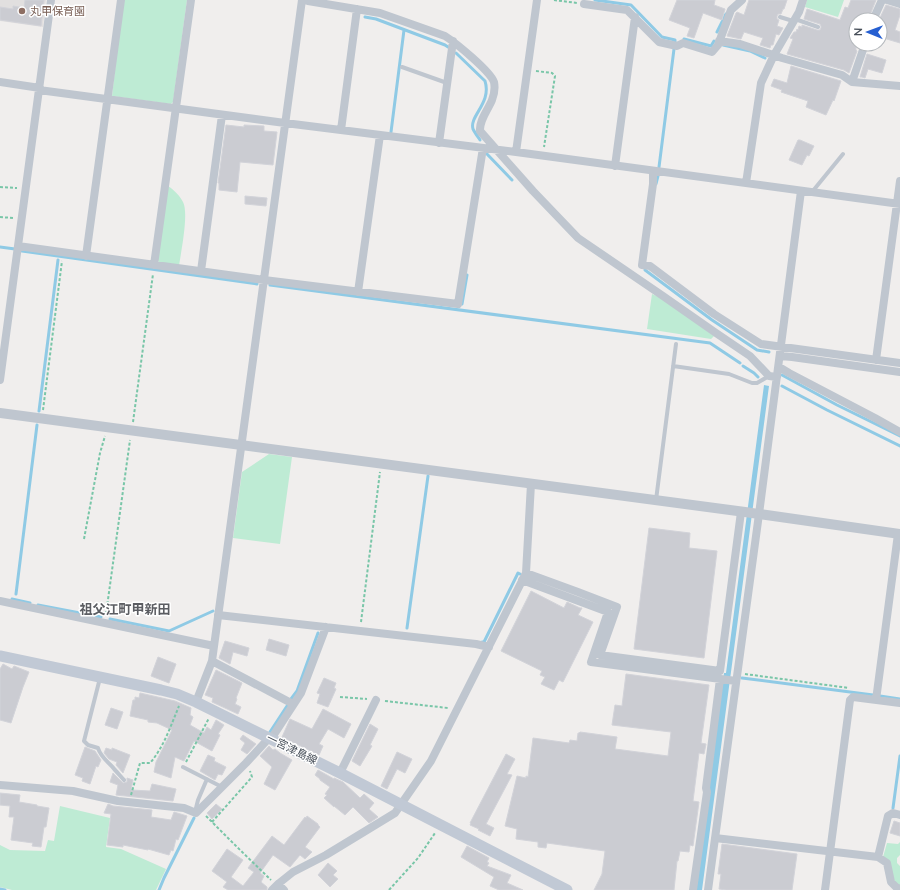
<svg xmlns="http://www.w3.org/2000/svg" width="900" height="890" viewBox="0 0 900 890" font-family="Lato,'Noto Sans JP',sans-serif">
  <rect width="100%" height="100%" fill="#f0eeed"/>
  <path fill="#e1dfdf" d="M0,0H46L43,27L0,21Z"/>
  <path fill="#beebd4" d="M123,0H187L173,102L171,104L112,96Z
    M807,0H844L838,17L805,7Z
    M168,186C174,190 180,196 183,202C189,213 181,252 179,266L159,263L158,260Z
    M652,294L663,299L714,336L711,339L647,329Z
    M269,454L292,457L280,544L233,538L242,472Z
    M60,806L110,818L106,847L121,849L166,869L156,890H12L0,887V845L10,850L45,851L48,840L54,841Z
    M900,842V855L897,858V863L900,866V886L895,882L883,857L887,843L898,844Z"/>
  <path fill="#8fcae5" d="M764,385L769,386L702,890H695L724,673H726Z"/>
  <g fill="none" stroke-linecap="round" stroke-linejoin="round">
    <path stroke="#8fcae5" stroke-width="3" d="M595,0L631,5L662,37L675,40V43
      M365,17L376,19L445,45L448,47
      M717,32L726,14
      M684,39L711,46L714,41
      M723,45L750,51L765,58
      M456,53L485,81C492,103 469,116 473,129C475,133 478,137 480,140
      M391,132L404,30
      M486,153L512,180
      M659,167L674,49
      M656,184L658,176
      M0,247L15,249
      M22,251L257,284
      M645,270L712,320L757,350L769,352
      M270,285L710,343L740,363
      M462,304L467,275
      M743,366L754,373L758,377
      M782,375L837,405L900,436
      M782,386L827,410L900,446
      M39,411L58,260
      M16,594L37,425
      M12,599L30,603
      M38,605L101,617
      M110,619L169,631L213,611
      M407,628L428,476
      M482,642H484L518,573L520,574
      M742,678L873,695
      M880,696L900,699
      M291,699L297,691L318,633
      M270,732L287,706
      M893,808L900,756
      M0,889L5,890
      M159,890L164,878L194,818"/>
  </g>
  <path fill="#cbccd2" stroke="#d2d3d9" d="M25,0H44L41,26L0,20V7L13,9V6L24,8Z
    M677,0H715L714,5L725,9L722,20L703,13L694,38L687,36L690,28L669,20Z
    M749,0H787L784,9H783L781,14H778L777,16V19L779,20L777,26L783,28L779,35L776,34L773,45H771L770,48L760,45L763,38L744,32L741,39L727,36L736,13L737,12L744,15Z
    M851,0H876L868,20H856V50L857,51L849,73L844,70L787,54L793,39L790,38L794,32H796L797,29L798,30L799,26L802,27V25L817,30H820L821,28V26L820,24L804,19L807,9L840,20L845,7L848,8Z
    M886,5L900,9V15L895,30L900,32V43L880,37V20H879Z
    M867,54L886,60L882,73L868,69L865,78L862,77H860Z
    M791,66L841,81L834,101L833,100L826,115L806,107L808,101L781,92L782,90L771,86L774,79L787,83Z
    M226,125L244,127V125L264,126V131L277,132L273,165L240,162L237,192L219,190V183H218Z
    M798,140H800L814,146L809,156L807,155L802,165L789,160Z
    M245,196L267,198L266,206L245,204Z
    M649,528L690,533L689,548L717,551L704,658L634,649Z
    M531,591L564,608L567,602L580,608H582L578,615L593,622L563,682L559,680L554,690L541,684L545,677L540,675L542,671L501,651Z
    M269,639L289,645L286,656L266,650Z
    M225,641L249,648L247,656L233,652L230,664L219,658Z
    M158,657L176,664L169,683L151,676Z
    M3,664L12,669L14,666L29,672L23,687L11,723L0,720V669Z
    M216,670L242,683L236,698L237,699L235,704L241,707L238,714L212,702L213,698L205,695Z
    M626,674L709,685L701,743L706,744L704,754L699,753L693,801L699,802L693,846L690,845L689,852L680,851L678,861H677L674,890H594L602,874L605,851L547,843L546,848L538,847V842L516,839L517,829L505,826L517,776L526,778V776L528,777L533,738L569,743L570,740L577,741L578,733H579L580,732L617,737L615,749L668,756L671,732L612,725L615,705L622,706Z
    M324,678L336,683L334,688L336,689L328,707L317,703L320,694L317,693Z
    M140,693L175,701L191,708L190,715L193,717L190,725L204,733L207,727L211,730L216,720L224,725L218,734L220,735L212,751L194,741L184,761L175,757L171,778L154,772L156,762L172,730L157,723L148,722V720L130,716L133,700H135V697L139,698Z
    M111,708L123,712L117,729L105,725Z
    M323,709L351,724L344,738L328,729L319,744L323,746L319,755L282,737L290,719L312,729Z
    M370,724L378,729L370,745L372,746L360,766L352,761Z
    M243,735L256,744L247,754L241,750L245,743L240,739Z
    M269,746L273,750L275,749L280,753L292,760L275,790L264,784L272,767L260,756Z
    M85,747L95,751L101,760L98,767L96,766L90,784L82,781L83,778L75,775Z
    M106,748L112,750V748L130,755L123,773L116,765L117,762L109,759L104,753Z
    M397,752L412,759L405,773L397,769L387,789L381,786Z
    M506,754L515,759L507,774L512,775L486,824L494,828L490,836L478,830L479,829L470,825L471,823H470Z
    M208,755L215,758L214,761L226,767L222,775L218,774L215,780L200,771Z
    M318,770L334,779V778L343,782L360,798L364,794L374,803L369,809L378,817L369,823L353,807L345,815L334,806V807L324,798L327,795L325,794L330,787L320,780V779L315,775Z
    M113,773L123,783L127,782V778L133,780L131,790L150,791L152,784L176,789L173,801L116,795L118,785L110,782Z
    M0,793L20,795L19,802L37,805V806L49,808L46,827H44L41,847L32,846L33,843L11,840L14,817H9L10,806L0,805Z
    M108,804L113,806L152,810L151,817L171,820L174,812L187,816L178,840L176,839L173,851L171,850L169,855L148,849V850L123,845V847L107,845L111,814L104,813Z
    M216,804L222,809L212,819L207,813Z
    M307,816L318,824V825L320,827L305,847L312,852L305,859L300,855L290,867L273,855L260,873L264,876L261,882L267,887V890H228L223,887L227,882L212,871L227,849L243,860L231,877L243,886L254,872L248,868L272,836L284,845L305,817L306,818Z
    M894,821L900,823V836L890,833Z
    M722,844L797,854L792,890H726L719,889L721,874H718Z
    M467,846L489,858L487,862L489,863L487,866L511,875L507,883L523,890H499L490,886L494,877L461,857Z
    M328,863L337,871L333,875L338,879L330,887L318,875Z"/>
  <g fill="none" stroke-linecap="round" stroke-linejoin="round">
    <path stroke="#79c6a8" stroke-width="2" stroke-dasharray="3 2" stroke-linecap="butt" d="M554,0L577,3
      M536,71L552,73L555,76L544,147
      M0,187L17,188
      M0,217L13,218
      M43,410L62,261
      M133,422L153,274
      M84,539L100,453L105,436
      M106,614L130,440
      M361,622L380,472
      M745,674L849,688
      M340,697L367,699
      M385,701L448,708
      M186,762L209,718
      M131,795L140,763H150C164,747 171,725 179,706
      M206,816L237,847L271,880
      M212,822L252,777L250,771
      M389,890L418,858L435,833"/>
    <path stroke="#bfc6cf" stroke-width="4" d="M780,17L793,21
      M795,19L818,27
      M402,67L447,83
      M812,192L843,154
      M673,366L729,374L752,383H757L769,376
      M656,500L676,344
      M100,678L84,741L88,745L98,748C101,758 109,762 115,770C118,773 121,777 124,780
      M183,767L222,787
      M195,812L198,800L207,779"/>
    <path stroke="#bfc6cf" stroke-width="8" d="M308,0V1L380,13L445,36C456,43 490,71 494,82C495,87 494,95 492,100C488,110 479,120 480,131L533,191L578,238L663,296L716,333L750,356L769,376L777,377
      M887,0L900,4
      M584,4L627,10L659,42L677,46L683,43L712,52L718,45L731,10L742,0
      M873,20L882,0
      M719,41L740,44L782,58L842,75L852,82L900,86
      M0,82L40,88
      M852,82L865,44
      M39,90L285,123L516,152L900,204
      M341,130L357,9
      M439,143L453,41
      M516,152L537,0
      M615,166L635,17
      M653,171V184L642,265L650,266L714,314L761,344L900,363
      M746,183L761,83L774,55L799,12L803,0
      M18,246L264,280L458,304L483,148
      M86,256L121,0
      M154,265L191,0
      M201,271L222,115
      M358,292L380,135
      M780,356L792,357L900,372
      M876,360L900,181
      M779,367L789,373L875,418L900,432
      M0,380L51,0
      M526,573L578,592L617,607L600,655L720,671L741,512
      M522,580L608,612L591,662L736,681
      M0,601L214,646
      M218,615L476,644L489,647
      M212,661L293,704
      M876,700L898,534
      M196,702L212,661L302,0
      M271,739L301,693L326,627
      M340,773L376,700
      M0,785L73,791L118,801L184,808L196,813L246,763L269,738
      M715,838L878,857L888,816L893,813L900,815
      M878,857L887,863L891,882L896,887L900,889
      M278,884L284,890
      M272,890L278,884L293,872L326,855L395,813L431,761L526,573L531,484
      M693,890L707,792L706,788L720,679
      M708,890L759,514L801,191
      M825,890L850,700L853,697L900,703"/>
    <path stroke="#bfc6cf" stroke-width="10" d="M0,413L745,512L900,534"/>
    <path stroke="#c1c9d5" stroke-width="11" d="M0,656L161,690L177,694L196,702L271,739L340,773L567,890"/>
  </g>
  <circle fill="#8d6e63" stroke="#fff" stroke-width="1.5" cx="22" cy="11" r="4"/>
  <g text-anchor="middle" stroke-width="3" stroke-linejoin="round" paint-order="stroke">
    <g font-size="11" fill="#785e54" stroke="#fff" text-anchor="start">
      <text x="30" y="15">丸甲保育園</text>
    </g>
    <g font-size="11" fill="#474f59" stroke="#fff">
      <text transform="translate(292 749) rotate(26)" y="4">一宮津島線</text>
    </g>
    <g font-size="13" font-weight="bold" fill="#5b5d62" stroke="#fff">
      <text x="125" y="614">祖父江町甲新田</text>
    </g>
  </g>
  <g transform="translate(868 32) rotate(271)"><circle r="19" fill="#ffffff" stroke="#b5b9bd"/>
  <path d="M0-3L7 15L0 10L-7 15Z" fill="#265fd1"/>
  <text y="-6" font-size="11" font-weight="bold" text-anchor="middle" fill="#474f59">N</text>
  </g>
</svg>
